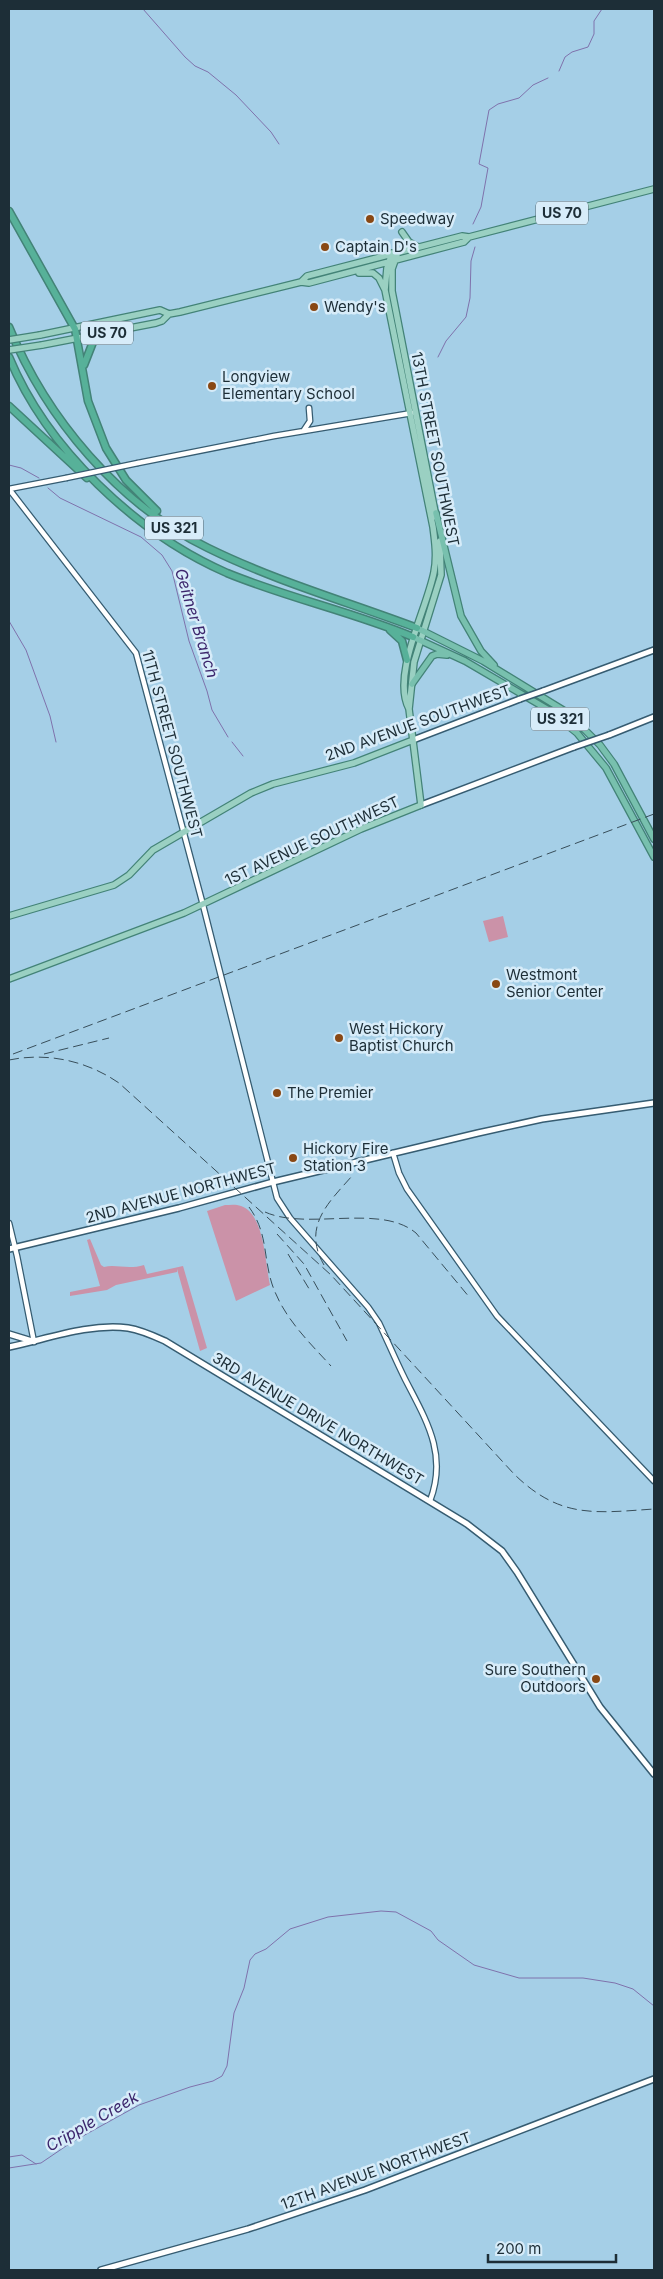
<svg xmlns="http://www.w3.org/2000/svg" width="663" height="2279" viewBox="0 0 663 2279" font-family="Inter,sans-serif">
  <rect width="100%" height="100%" fill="#a5cfe7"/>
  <path fill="#cb92a8" d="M503,916L508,937L489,942L483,921Z
    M225,1205C230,1205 236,1204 241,1206C265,1214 265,1264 270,1285L236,1301L207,1211Z
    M90,1239L101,1265L104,1267C116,1264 128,1270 144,1265L147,1274L183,1266L207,1348L200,1351L177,1269V1272L116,1285L107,1290L70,1296V1292L100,1286L87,1240Z"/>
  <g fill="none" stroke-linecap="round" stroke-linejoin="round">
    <path stroke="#7f72ac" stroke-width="1" d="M143,9L185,57L195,66L208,72L236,95L271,132L279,144
      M559,71L565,57L572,52L588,47L594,34V21L602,9
      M473,224L481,207L488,168L479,164L489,110L498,104L519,98L533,85L548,78
      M438,357L446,341L466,317L470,298L471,261L475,247
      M9,465L21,468L39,478
      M48,488L60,498L141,537L162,555L172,571L189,641L207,691L212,710L228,737
      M9,621L26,650L50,716L56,742
      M232,742L243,756
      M9,2157L22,2155L36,2164
      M9,2168L41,2163L72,2142L139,2105L190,2087L213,2081L222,2076L227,2066L234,2013L244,1988L250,1960L255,1954L266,1949L290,1929L328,1917L381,1911L396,1912L431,1931L438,1940L474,1965L519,1978H583L615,1983L633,1989L654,2006"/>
    <g stroke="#365c71" stroke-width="7">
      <path id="tertiary" d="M304,430L310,421L309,408
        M138,463L274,436L412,413
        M66,478L9,489L136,653L203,905L277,1198L290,1218L368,1307L379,1323C388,1342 396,1361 405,1379C426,1420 448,1454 430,1501
        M393,1153L399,1173L407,1189L497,1316L654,1481
        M9,1223L17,1256L34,1342"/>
    </g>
    <g stroke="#365c71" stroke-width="8">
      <path id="secondary" d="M543,691L654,650
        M609,735L654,717
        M413,740L520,699
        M421,805L574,747
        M9,1249L179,1208L273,1182L478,1133L542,1119L654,1103
        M9,1334L32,1341
        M9,1347C47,1339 89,1323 128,1328C141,1330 154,1336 165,1341L467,1524L502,1551L517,1572L600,1707L654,1774
        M101,2270L248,2229L365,2190L654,2079"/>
    </g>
    <g stroke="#438377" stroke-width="8">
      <path id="primary" d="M402,232L409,242L418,247
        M398,252L392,269V291L436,517
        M359,273H373L379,278L385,290
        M301,282L307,276L462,236L469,237
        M40,335L160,310L169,314L180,312L301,282L309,283L464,242L469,237L654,189
        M42,345L156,323L162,321L169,314
        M409,709L414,662L441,575L440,541
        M9,916L114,885L129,875L153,850L251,793L273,784L354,763L413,740
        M9,979L184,913L361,829L421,805L409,709C391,675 427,609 434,572C437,557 435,542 433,527L385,290L387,268L392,253"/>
    </g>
    <g stroke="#438377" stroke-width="8">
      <path id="trunk" d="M436,513L461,616L481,651L494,665
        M417,628L483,661L568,713L600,745L614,764L654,839
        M413,637L465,661L547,709L577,733L606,768L654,857
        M412,684L432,656L437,654L447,655"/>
    </g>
    <g stroke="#438377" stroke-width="9">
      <path id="motorway" d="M9,211L75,329L88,401L106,448L126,480L157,511
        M9,327C46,418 119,505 208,548C275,581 348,602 417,628
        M9,357C47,449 136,533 227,573C288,598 353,612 413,637
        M84,365L93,342L104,334
        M9,406L87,478
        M390,630L402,641L407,660"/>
    </g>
    <use href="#tertiary" stroke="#fff" stroke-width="4.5"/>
    <use href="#secondary" stroke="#fff" stroke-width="5"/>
    <use href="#primary" stroke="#9ad0c2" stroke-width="5.5"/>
    <use href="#trunk" stroke="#78c0ae" stroke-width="5.5"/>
    <use href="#motorway" stroke="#57b199" stroke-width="6"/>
    <path stroke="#384e5a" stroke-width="1" stroke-dasharray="10 5" stroke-linecap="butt" d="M13,1054L654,814
      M44,1054L109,1038
      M9,1060C48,1052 87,1061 119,1083L331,1275L514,1474C560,1519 595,1513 654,1509
      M249,1207C268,1233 263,1256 272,1284C283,1317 308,1341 331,1366
      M265,1212C307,1231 380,1203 416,1233L470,1298
      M277,1234L304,1264L347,1341
      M288,1254L311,1292
      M324,1265C302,1227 328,1203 352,1176"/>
    <g stroke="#365c71" stroke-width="7" stroke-linecap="butt">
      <path id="tertiary-bridge" d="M66,478L138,463"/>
    </g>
    <g stroke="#365c71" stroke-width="8" stroke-linecap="butt">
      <path id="secondary-bridge" d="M520,699L543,691
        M574,747L609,735"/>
    </g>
    <g stroke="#438377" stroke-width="8" stroke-linecap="butt">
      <path id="primary-bridge" d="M9,340L40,335
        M9,350L42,345"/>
    </g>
    <use href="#tertiary-bridge" stroke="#fff" stroke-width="4.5"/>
    <use href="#secondary-bridge" stroke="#fff" stroke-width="5"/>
    <use href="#primary-bridge" stroke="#9ad0c2" stroke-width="5.5"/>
  </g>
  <g fill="#894814" stroke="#d7ecf9" stroke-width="2">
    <circle cx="370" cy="219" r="5"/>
    <circle cx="325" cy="247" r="5"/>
    <circle cx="314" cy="307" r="5"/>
    <circle cx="212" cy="386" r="5"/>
    <circle cx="496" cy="984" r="5"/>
    <circle cx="339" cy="1038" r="5"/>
    <circle cx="277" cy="1093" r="5"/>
    <circle cx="293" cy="1158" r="5"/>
    <circle cx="596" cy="1679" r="5"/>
  </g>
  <g text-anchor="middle" stroke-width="5" stroke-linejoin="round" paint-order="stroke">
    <g fill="#d7ecf9" stroke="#556771" stroke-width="1">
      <rect x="536" y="201.5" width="52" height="23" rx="4"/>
      <rect x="81" y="321.5" width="52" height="23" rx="4"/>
      <rect x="145" y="516.5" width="58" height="23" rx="4"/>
      <rect x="531" y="707.5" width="58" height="23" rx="4"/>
    </g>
    <g font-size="14" font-weight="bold" fill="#1d2e37">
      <text x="562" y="218">US 70</text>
      <text x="107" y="338">US 70</text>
      <text x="174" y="533">US 321</text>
      <text x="560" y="724">US 321</text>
    </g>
    <g font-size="15" fill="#1d2e37" stroke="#d7ecf9" text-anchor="start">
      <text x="380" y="224">Speedway</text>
      <text x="335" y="252">Captain D's</text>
      <text x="324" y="312">Wendy's</text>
      <text x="222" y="382">Longview<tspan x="222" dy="17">Elementary School</tspan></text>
      <text x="506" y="980">Westmont<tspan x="506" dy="17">Senior Center</tspan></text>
      <text x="349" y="1034">West Hickory<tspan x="349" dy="17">Baptist Church</tspan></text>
      <text x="287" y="1098">The Premier</text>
      <text x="303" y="1154">Hickory Fire<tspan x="303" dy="17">Station 3</tspan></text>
      <text x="586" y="1675" text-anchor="end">Sure Southern<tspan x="586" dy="17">Outdoors</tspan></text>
    </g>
    <g font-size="15" fill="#1d2e37" stroke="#d7ecf9">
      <text transform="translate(435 449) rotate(79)" y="5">13TH STREET SOUTHWEST</text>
      <text transform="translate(418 723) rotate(-20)" y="5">2ND AVENUE SOUTHWEST</text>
      <text transform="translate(172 744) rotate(75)" y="5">11TH STREET SOUTHWEST</text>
      <text transform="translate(312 841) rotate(-25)" y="5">1ST AVENUE SOUTHWEST</text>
      <text transform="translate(181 1193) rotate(-15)" y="5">2ND AVENUE NORTHWEST</text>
      <text transform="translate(318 1419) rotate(31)" y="5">3RD AVENUE DRIVE NORTHWEST</text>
      <text transform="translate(376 2171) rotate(-20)" y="5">12TH AVENUE NORTHWEST</text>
    </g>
    <g font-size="16" font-style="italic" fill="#3c266c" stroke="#d7ecf9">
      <text transform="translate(197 623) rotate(73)" y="6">Geitner Branch</text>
      <text transform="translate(92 2121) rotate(-30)" y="6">Cripple Creek</text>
    </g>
  </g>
  <rect width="663" height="2279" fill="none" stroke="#1d2e37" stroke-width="20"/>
  <path d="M488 2254v8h128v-8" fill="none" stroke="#1d2e37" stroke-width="2.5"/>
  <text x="496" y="2254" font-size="15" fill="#1d2e37" stroke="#d7ecf9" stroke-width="4" paint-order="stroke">200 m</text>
</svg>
